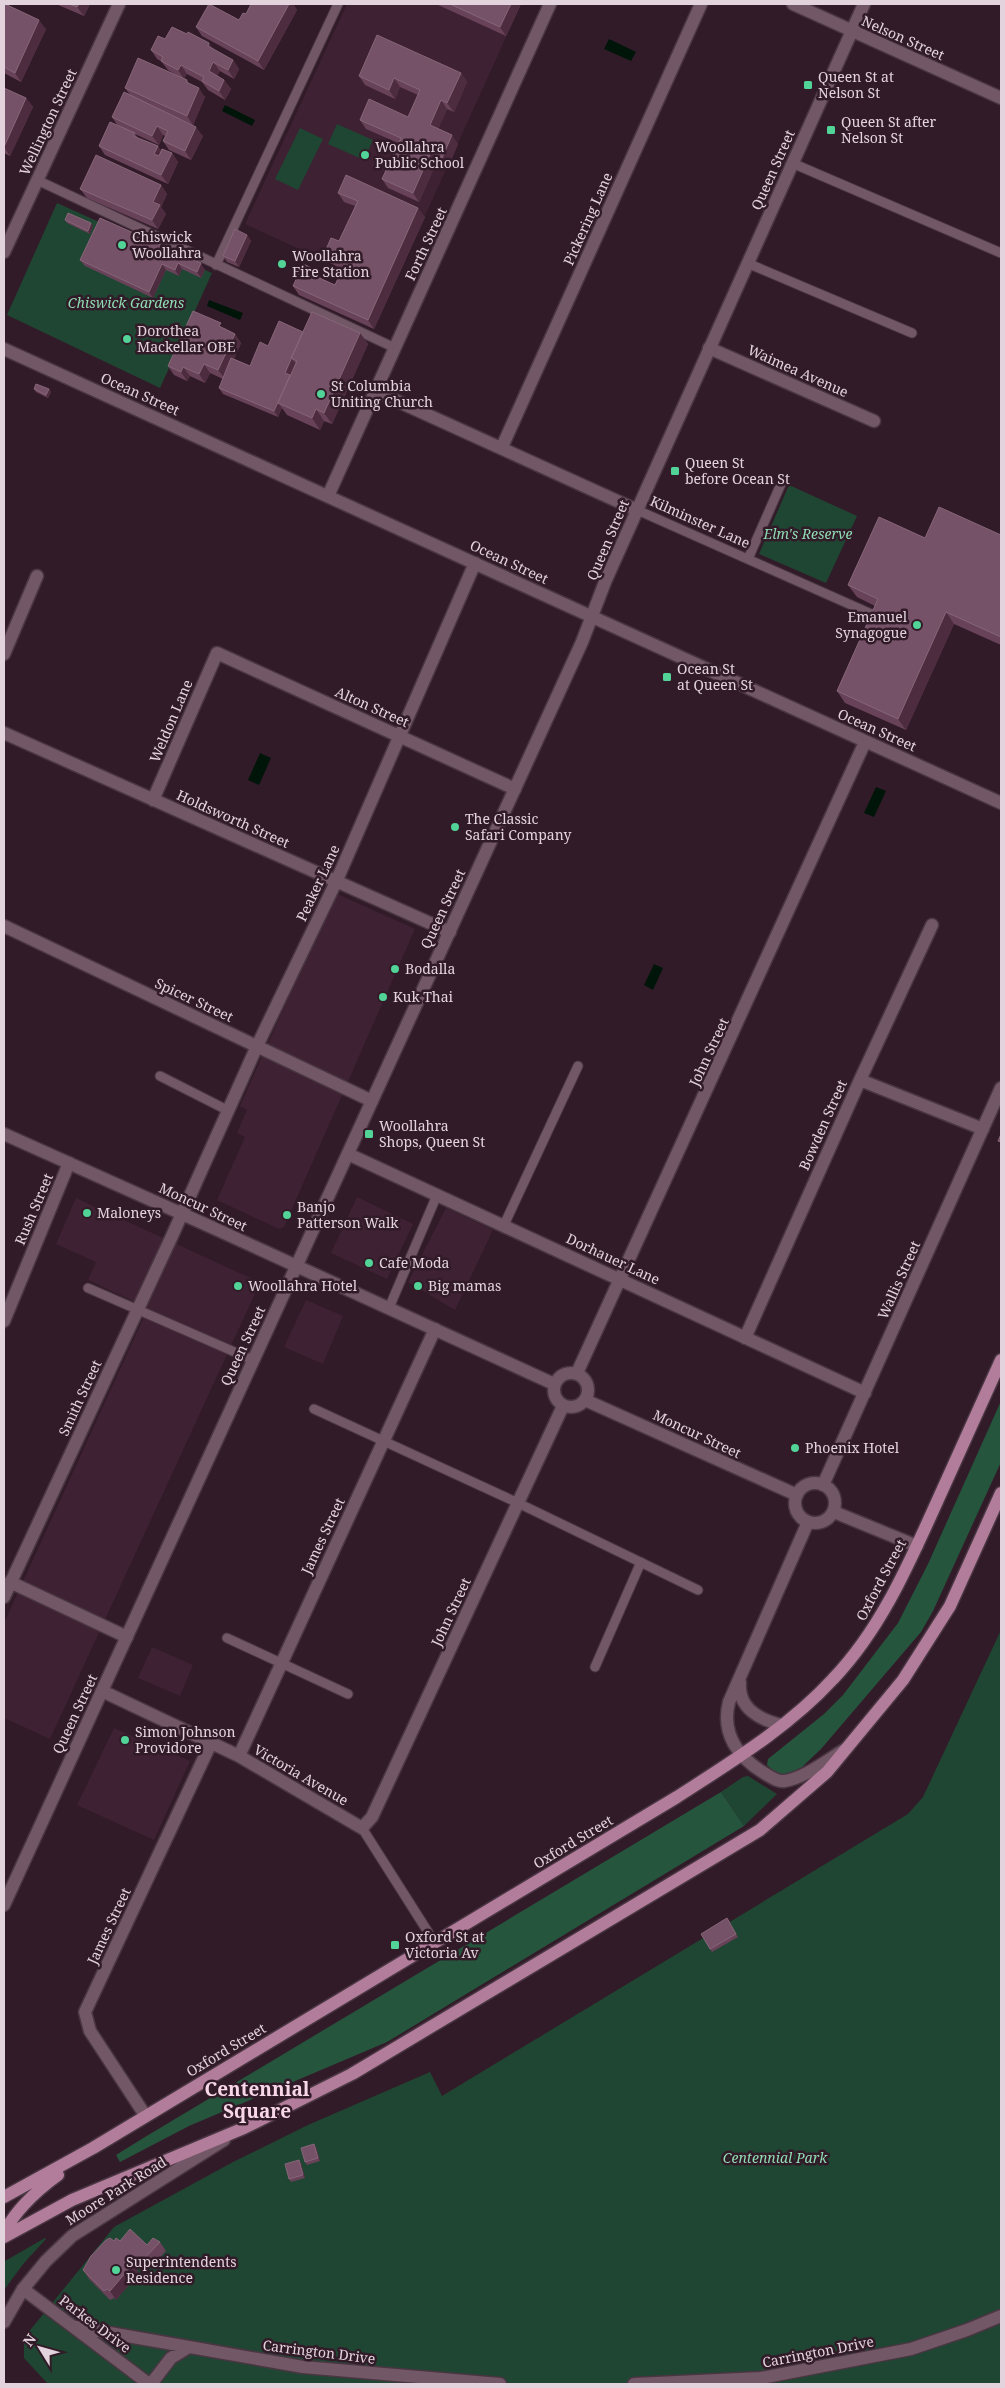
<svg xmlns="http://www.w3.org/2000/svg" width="1005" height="2388" viewBox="0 0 1005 2388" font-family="'Noto Serif',serif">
  <rect width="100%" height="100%" fill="#321b28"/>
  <path fill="#3e2133" d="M347,4H521L391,291L245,224Z
    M335,893L415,929L284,1227L279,1229L217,1200L245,1137L237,1133L247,1110L240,1106Z
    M357,1197L413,1224L387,1279L331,1253Z
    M76,1198L257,1281L259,1285L50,1739L4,1718V1623L148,1308L88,1280L96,1262L56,1244Z
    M446,1208L493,1230L455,1310L408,1282Z
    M306,1300L343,1316L323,1364L284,1347Z
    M152,1647L193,1665L180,1696L138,1678Z
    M114,1728L190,1761L154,1840L77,1805Z"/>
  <path fill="#1f4632" d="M337,124L373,140L364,160L328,144Z
    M300,128L323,139L298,190L275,179Z
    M57,203L212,273L160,388L7,315Z
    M789,485L857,516L826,583L759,554Z
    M1001,1630V2384H48L24,2358V2342L27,2334L114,2227L233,2162L308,2125L430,2072L442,2096L908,1814L923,1797Z
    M748,1776L777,1794L744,1826L721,1792L743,1777Z
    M45,2238L46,2239L24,2263L4,2290L5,2261Z"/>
  <path fill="#25553d" d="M1001,1401V1462L933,1611L921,1632L821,1749L801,1768L788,1774L778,1775L767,1765L768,1759L824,1714L843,1695L898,1623L928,1564Z
    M721,1792L744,1826L387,2042L189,2126L120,2162L116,2155L145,2137Z"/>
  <path fill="#00150a" d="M609,39L636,52L631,61L604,49Z
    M225,105L255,120L252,126L222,111Z
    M209,300L243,313L240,320L207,306Z
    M260,753L271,758L259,785L248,780Z
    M876,787L886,791L874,817L864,813Z
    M654,964L663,968L653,990L644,985Z"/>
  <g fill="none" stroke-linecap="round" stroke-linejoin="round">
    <g stroke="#493642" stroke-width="11">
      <path id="lane" d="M792,163L1001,253
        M37,180L395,348
        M747,263L912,333
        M216,265L338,4
        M637,510L876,616
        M748,559L781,484
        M160,1076L229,1111
        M504,1225L578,1066
        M88,1288L253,1360
        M389,1308L437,1195
        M314,1409L518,1503L698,1590
        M227,1638L348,1694
        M595,1667L641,1562
        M362,1828L435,1943"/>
    </g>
    <g stroke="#493642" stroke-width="15">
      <path id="street" d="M793,4L1001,98
        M4,252L119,4
        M709,348L874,421
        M375,391L637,510
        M502,447L701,4
        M328,496L550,4
        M4,654L37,576
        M4,733L450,932
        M153,800L217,653L515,789
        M4,926L372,1101
        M860,1080L983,1129
        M348,1154L865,1393
        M4,1321L69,1163
        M745,1338L860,1080L932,925
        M577,1373L865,742
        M823,1485L1001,1088
        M808,1522L729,1702C721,1734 738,1757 764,1773C771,1777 777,1782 785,1781C806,1777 826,1761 844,1750
        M10,1582L127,1637
        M4,1597L172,1236L257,1046L336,882L475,563
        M740,1683C738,1708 760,1720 782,1725
        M102,1691L239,1756L362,1828L372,1817L563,1406
        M239,1756L435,1329
        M145,2115L90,2031L85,2012L211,1743
        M23,2289L149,2384
        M76,2327L303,2367L500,2384
        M151,2384L171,2358L189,2347
        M634,2384L761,2378L911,2349L967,2330L1001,2316"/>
    </g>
    <g stroke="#493642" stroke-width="15">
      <path id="secondary" d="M4,349L1001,803
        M4,1134C188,1216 371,1299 554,1384
        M554 1390a17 17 0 1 1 34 0a17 17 0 1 1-34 0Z
        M585,1400L797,1495
        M795 1503a20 20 0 1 1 40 0a20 20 0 1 1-40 0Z
        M834,1512L917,1546
        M4,1905L582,642L605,582L864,4
        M4,2322L23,2289L46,2261L72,2236L224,2140"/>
    </g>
    <g stroke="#493642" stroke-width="15">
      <path id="primary" d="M4,2197L93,2148L677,1797C731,1762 789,1727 833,1679C880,1630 908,1566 936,1504C958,1456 979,1408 1001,1360
        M4,2233C16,2209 36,2191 58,2175
        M4,2237L72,2200L244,2128L352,2074L760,1830L827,1772L903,1680L950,1606L1001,1493"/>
    </g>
    <use href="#lane" stroke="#725766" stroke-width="9"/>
    <use href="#street" stroke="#725766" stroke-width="12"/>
    <use href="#secondary" stroke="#725766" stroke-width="12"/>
    <use href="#primary" stroke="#b27c9b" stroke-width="12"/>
  </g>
  <path fill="#684259" d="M56,4H90L84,16Z
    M251,4H293L297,10L264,70L202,36L196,27L239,20L246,14Z
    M436,4H521L506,36Z
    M4,6L46,29L21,82L4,73Z
    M165,39L214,50L233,60L239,69L234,79L220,71L217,76L224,80L231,89L225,100L208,90L202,82L187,74L184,78L187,80L190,85L205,97L193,125L169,114L203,136L191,160L169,150L163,141L166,136L163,135L159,145L135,134L138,138L158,146L161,151L172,153L178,162L168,184L105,155L99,146L118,126L112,117L130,95L125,88L178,76L168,70L161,61L157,59L151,50Z
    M461,73L467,82L454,112L447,109L438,129L458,144L448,167L437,161L419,202L388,188L382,179L398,143L366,129L360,120L408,117L418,95L400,87L395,99L365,85L359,76Z
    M4,89L26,98L33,107L10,156L4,153Z
    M161,185L167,194L161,207L166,214L158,229L87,198L80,189Z
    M338,193L425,217L374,329L299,295L293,286L314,269L321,278L335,285L342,269L330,263L324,254L339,241L355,206L344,202Z
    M100,218L205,270L201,278L182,269L179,276L166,270L153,298L85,266L80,260Z
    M65,220L93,226L90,234L67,223Z
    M247,235L251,241L239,267L227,262L223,256Z
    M224,328L235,334L241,343L234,359L250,366L268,346L303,332L360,333L368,344L332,424L324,421L320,430L287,415L282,408L278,417L223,394L219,388L223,379L210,373L205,383L190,376L187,381L174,375L168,366Z
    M34,389H49L51,392L48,398L36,392Z
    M1001,535V645L954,624L906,730L845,703L837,691L875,606L857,597L848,585Z
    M727,1918L738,1937L712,1952L710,1949Z
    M316,2147L320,2161L307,2165L305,2162Z
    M299,2160L301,2163L305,2178L291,2182L289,2179Z
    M114,2241L147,2245L160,2242L166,2251L145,2273L135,2265L134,2266L139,2273L116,2300L114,2298L110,2300L89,2279L83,2270Z"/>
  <path fill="#4d2c3f" d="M79,4H90L84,16L77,7Z
    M289,4H293L297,10L264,70L258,61Z
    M511,4H521L506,36L500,27Z
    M39,20L46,29L21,82L15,73Z
    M209,43L216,52L208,46Z
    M233,60L239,69L234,79L228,70Z
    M213,62L220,71L215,80L209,71Z
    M181,65L187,74L184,79L178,70Z
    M461,73L467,82L454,112L447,103Z
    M394,78L400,87L395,99L389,90Z
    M224,80L231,89L225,100L219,91Z
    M199,88L205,97L193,125L187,116Z
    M26,98L33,107L10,156L4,147Z
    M441,100L447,109L436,134L430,125Z
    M157,126L163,135L159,145L152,136Z
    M196,127L203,136L191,160L185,151Z
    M452,135L458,144L448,167L442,158Z
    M158,146L164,155L160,163L154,154Z
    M431,152L437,161L419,202L413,193Z
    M172,153L178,162L168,184L161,175Z
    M161,185L167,194L161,207L166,214L158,229L152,220L153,202Z
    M418,208L425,217L374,329L368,320Z
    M91,223L93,226L90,234L88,231Z
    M247,235L251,241L239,267L235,261Z
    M178,263L182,269L179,276L175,270Z
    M201,263L205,270L201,278L197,272Z
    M162,264L166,270L153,298L149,292Z
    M314,269L321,278L312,275Z
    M360,333L368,344L332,424L324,413Z
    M235,334L241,343L225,379L218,370Z
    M291,358L296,364L278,403L282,408L278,417L274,411L285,373Z
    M204,364L210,373L205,383L199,374Z
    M183,367L190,376L187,381L181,372Z
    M49,389L51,392L48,398L46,395Z
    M316,409L324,421L320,430L312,418Z
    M946,612L954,624L906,730L898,719Z
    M314,2144L316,2147L320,2161L318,2158Z
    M299,2160L301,2163L305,2178L303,2175Z
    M128,2256L139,2273L116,2300L110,2291Z"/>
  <path fill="#755267" stroke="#876679" d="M5,4L39,20L15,73L4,67V6Z
    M69,4H79L77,7Z
    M209,4L239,20L243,13L246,14L251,4H289L258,61L196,27Z
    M450,4H511L500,27Z
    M172,27L187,34L188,32L209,43L208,46L233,60L228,70L213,62L209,71L224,80L219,91L202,81L204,77L181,65L178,70L161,61L163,57L151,50L158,36L165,39Z
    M377,35L461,73L447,103L441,100L430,125L452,135L442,158L431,152L413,193L382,179L401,138L360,120L369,99L408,117L420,90L394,78L389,90L359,76Z
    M138,58L187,80L186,82L199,88L187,116L125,88Z
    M4,88L26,98L4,147Z
    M124,92L196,127L185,151L163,141L168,131L157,126L152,136L112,117Z
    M110,122L135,133L133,136L158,146L154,154L159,156L162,149L172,153L161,175L99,146Z
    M96,155L161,185L153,202L160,205L152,220L80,189Z
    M346,175L418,208L368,320L293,286L303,264L314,269L312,275L335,285L345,264L324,254L331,238L339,241L358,201L338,193Z
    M68,213L91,223L88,231L65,220Z
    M100,218L201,263L197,272L178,263L175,270L162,264L149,292L80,260Z
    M235,229L247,235L235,261L223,256Z
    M193,311L221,323L219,326L235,334L218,370L204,364L199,374L183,367L181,372L168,366Z
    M312,312L360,333L324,413L316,409L312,418L278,403L297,361L291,358Z
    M279,321L303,332L285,373L290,375L274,411L219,388L231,358L250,366L260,342L268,346Z
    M36,384L49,389L46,395L34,389Z
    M939,507L1001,535V637L946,612L898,719L837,691L878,599L848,585L879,517L925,538Z
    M1001,1134V1142L998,1141Z
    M727,1918L736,1934L710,1949L701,1934Z
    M314,2144L318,2158L305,2162L301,2148Z
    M299,2160L303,2175L289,2179L285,2164Z
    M130,2229L147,2245L153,2238L160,2242L139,2264L128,2256L127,2257L133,2264L110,2291L107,2289L104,2291L83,2270L91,2256L106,2240L110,2238L114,2241L116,2238L120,2241Z"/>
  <g fill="#52d397" stroke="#321b28" stroke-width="2">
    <rect x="803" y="80" width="10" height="10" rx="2.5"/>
    <rect x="826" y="125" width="10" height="10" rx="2.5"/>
    <circle cx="365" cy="155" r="5"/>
    <circle cx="122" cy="245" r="5"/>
    <circle cx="282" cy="264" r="5"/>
    <circle cx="127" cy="339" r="5"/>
    <circle cx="321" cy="394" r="5"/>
    <rect x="670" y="466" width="10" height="10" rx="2.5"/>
    <circle cx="917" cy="625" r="5"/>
    <rect x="662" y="672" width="10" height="10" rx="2.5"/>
    <circle cx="455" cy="827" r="5"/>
    <circle cx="395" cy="969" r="5"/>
    <circle cx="383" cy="997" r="5"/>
    <rect x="364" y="1129" width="10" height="10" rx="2.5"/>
    <circle cx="87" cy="1213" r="5"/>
    <circle cx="287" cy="1215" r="5"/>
    <circle cx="369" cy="1263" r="5"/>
    <circle cx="238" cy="1286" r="5"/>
    <circle cx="418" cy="1286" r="5"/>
    <circle cx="795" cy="1448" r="5"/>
    <circle cx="125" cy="1740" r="5"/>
    <rect x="390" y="1940" width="10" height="10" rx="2.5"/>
    <circle cx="116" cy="2270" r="5"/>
  </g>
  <g text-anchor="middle" stroke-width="5" stroke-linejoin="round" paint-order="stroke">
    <g font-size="14" fill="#e3d3dc" stroke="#321b28">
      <text transform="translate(903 38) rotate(24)" y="5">Nelson Street</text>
      <text transform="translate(48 122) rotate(-65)" y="5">Wellington Street</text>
      <text transform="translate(773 170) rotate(-66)" y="5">Queen Street</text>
      <text transform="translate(588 219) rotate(-66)" y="5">Pickering Lane</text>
      <text transform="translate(426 244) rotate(-65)" y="5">Forth Street</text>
      <text transform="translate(798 371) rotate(24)" y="5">Waimea Avenue</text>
      <text transform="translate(140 394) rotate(24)" y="5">Ocean Street</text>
      <text transform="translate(700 522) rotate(24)" y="5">Kilminster Lane</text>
      <text transform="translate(608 540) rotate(-67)" y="5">Queen Street</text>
      <text transform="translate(509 562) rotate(25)" y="5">Ocean Street</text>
      <text transform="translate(372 707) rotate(24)" y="5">Alton Street</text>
      <text transform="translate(171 721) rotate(-67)" y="5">Weldon Lane</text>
      <text transform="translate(877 730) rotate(24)" y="5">Ocean Street</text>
      <text transform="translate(233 819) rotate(24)" y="5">Holdsworth Street</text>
      <text transform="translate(318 883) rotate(-65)" y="5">Peaker Lane</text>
      <text transform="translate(443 909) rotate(-65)" y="5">Queen Street</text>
      <text transform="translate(194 1000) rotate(25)" y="5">Spicer Street</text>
      <text transform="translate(709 1052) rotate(-65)" y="5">John Street</text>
      <text transform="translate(823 1125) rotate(-66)" y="5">Bowden Street</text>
      <text transform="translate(203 1207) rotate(25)" y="5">Moncur Street</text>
      <text transform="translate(34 1209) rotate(-67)" y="5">Rush Street</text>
      <text transform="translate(613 1259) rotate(25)" y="5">Dorhauer Lane</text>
      <text transform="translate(899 1280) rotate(-66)" y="5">Wallis Street</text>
      <text transform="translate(243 1346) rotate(-65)" y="5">Queen Street</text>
      <text transform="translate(80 1398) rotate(-65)" y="5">Smith Street</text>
      <text transform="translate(697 1434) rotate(25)" y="5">Moncur Street</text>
      <text transform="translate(323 1536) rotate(-65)" y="5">James Street</text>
      <text transform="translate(881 1580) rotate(-62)" y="5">Oxford Street</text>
      <text transform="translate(451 1612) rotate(-65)" y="5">John Street</text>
      <text transform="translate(75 1714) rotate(-65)" y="5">Queen Street</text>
      <text transform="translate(301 1775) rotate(30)" y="5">Victoria Avenue</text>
      <text transform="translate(573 1842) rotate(-31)" y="5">Oxford Street</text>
      <text transform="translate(109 1926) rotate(-65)" y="5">James Street</text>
      <text transform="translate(226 2050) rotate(-31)" y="5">Oxford Street</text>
      <text transform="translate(116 2191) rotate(-32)" y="5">Moore Park Road</text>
      <text transform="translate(95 2324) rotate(37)" y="5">Parkes Drive</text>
      <text transform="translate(319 2352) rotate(7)" y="5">Carrington Drive</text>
      <text transform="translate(818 2352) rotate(-11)" y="5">Carrington Drive</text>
    </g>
    <g font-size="14" fill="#e3d3dc" stroke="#321b28" text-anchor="start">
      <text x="818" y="82">Queen St at<tspan x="818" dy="16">Nelson St</tspan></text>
      <text x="841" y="127">Queen St after<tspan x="841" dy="16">Nelson St</tspan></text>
      <text x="375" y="152">Woollahra<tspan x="375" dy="16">Public School</tspan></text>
      <text x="132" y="242">Chiswick<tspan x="132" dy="16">Woollahra</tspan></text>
      <text x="292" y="261">Woollahra<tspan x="292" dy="16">Fire Station</tspan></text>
      <text x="137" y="336">Dorothea<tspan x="137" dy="16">Mackellar OBE</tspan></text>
      <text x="331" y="391">St Columbia<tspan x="331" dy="16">Uniting Church</tspan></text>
      <text x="685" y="468">Queen St<tspan x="685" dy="16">before Ocean St</tspan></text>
      <text x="907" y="622" text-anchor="end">Emanuel<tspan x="907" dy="16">Synagogue</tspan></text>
      <text x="677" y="674">Ocean St<tspan x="677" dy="16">at Queen St</tspan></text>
      <text x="465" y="824">The Classic<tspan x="465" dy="16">Safari Company</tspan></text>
      <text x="405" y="974">Bodalla</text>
      <text x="393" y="1002">Kuk Thai</text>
      <text x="379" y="1131">Woollahra<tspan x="379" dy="16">Shops, Queen St</tspan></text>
      <text x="297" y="1212">Banjo<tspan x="297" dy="16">Patterson Walk</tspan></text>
      <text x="97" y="1218">Maloneys</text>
      <text x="379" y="1268">Cafe Moda</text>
      <text x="248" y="1291">Woollahra Hotel</text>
      <text x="428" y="1291">Big mamas</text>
      <text x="805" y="1453">Phoenix Hotel</text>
      <text x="135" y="1737">Simon Johnson<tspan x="135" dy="16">Providore</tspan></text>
      <text x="405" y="1942">Oxford St at<tspan x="405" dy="16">Victoria Av</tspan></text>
      <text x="126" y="2267">Superintendents<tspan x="126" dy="16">Residence</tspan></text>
    </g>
    <g font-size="14" font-style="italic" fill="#90ddb4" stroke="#321b28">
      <text x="126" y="308">Chiswick Gardens</text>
      <text x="808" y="539">Elm's Reserve</text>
      <text x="775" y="2163">Centennial Park</text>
    </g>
    <g font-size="19" font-weight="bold" fill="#f7d7e8" stroke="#321b28">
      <text x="257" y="2096">Centennial<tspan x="257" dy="22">Square</tspan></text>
    </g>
  </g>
  <rect width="1005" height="2388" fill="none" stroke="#e3d3dc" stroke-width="10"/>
  <g transform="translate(40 2348) rotate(307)" stroke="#321b28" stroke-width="4" paint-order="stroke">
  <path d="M0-4L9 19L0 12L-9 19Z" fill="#e3d3dc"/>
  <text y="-8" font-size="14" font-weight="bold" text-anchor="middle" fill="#e3d3dc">N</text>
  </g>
</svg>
